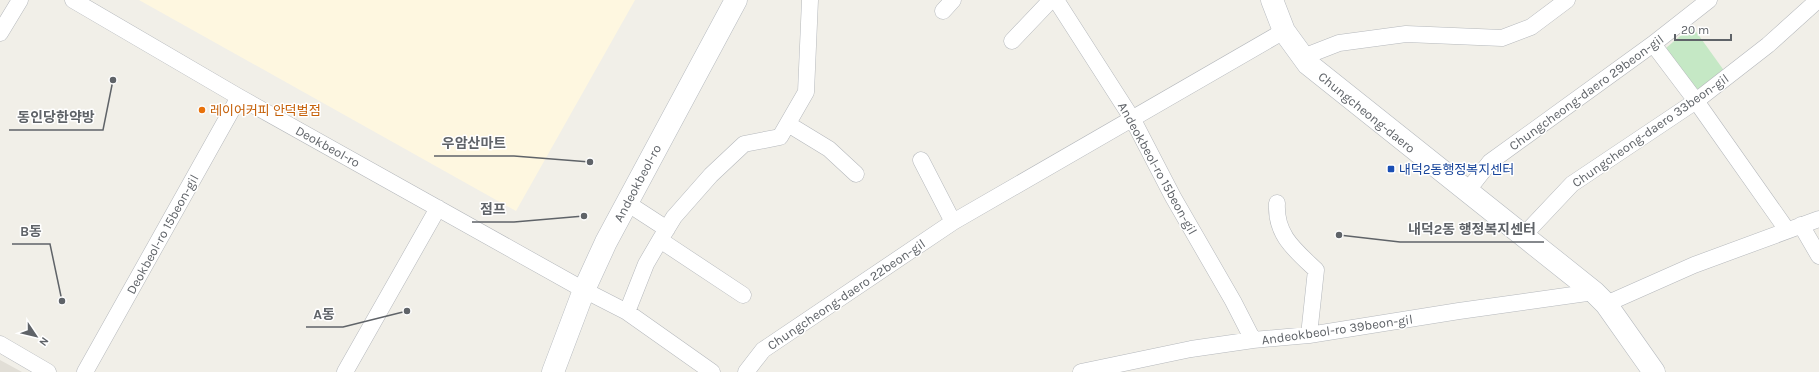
<svg xmlns="http://www.w3.org/2000/svg" width="1819" height="372" viewBox="0 0 1819 372" font-family="Karla,'Noto Sans KR',sans-serif">
  <rect width="100%" height="100%" fill="#f1efe8"/>
  <path fill="#fef7e0" d="M139,0H635L516,211Z"/>
  <path fill="#e1ded6" d="M0,360L22,372H0Z"/>
  <path fill="#c5e8c5" d="M1692,26L1725,72L1698,94L1666,48Z"/>
  <g fill="none" stroke-linecap="round" stroke-linejoin="round">
    <g stroke="#b5b8bc" stroke-width="17">
      <path id="street" d="M73,0L239,97L584,290L627,312L712,372
        M1056,0L1133,120L1173,197L1233,301L1253,340
        M943,11L953,0
        M0,33L20,0
        M1012,41L1051,0
        M1653,44L1696,101L1787,230
        M1303,57L1339,43L1406,34L1502,38L1531,27L1567,0
        M788,124L829,149L856,174
        M921,160L953,222
        M1468,190L1490,162L1653,44L1709,0
        M627,203L667,229
        M1277,203C1275,235 1295,250 1316,270L1309,335
        M1801,225L1819,256
        M1524,235L1572,184L1696,101L1768,45L1818,0
        M660,240L743,295
        M1606,304L1694,265L1819,219
        M627,312L646,264L660,240L674,217L711,175L744,144L780,137L806,92L810,0
        M0,344L48,372
        M85,372L239,97
        M345,372L438,208
        M746,372L763,350L953,222L1284,31
        M1081,372L1191,349L1253,340L1309,335L1459,311L1594,292"/>
    </g>
    <g stroke="#b6babf" stroke-width="23">
      <path id="secondary" d="M1272,0L1284,31L1308,64L1594,292L1606,304L1654,372
        M553,372L584,290L606,242L736,0"/>
    </g>
    <use href="#street" stroke="#fff" stroke-width="16"/>
    <use href="#secondary" stroke="#fff" stroke-width="22"/>
  </g>
  <circle fill="#e8710a" stroke="#fff" stroke-width="1.5" cx="202" cy="110" r="4"/>
  <rect fill="#1a4fb4" stroke="#fff" stroke-width="1.5" x="1387" y="165" width="8" height="8" rx="2"/>
  <g text-anchor="middle" stroke-width="3" stroke-linejoin="round" paint-order="stroke">
    <g font-size="13" fill="#5f6368" stroke="#fff">
      <text transform="translate(1586 92) rotate(-36)" y="5">Chungcheong-daero 29beon-gil</text>
      <text transform="translate(1367 112) rotate(39)" y="5">Chungcheong-daero</text>
      <text transform="translate(1650 130) rotate(-35)" y="5">Chungcheong-daero 33beon-gil</text>
      <text transform="translate(328 146) rotate(29)" y="5">Deokbeol-ro</text>
      <text transform="translate(1158 168) rotate(61)" y="5">Andeokbeol-ro 15beon-gil</text>
      <text transform="translate(637 183) rotate(-62)" y="5">Andeokbeol-ro</text>
      <text transform="translate(162 234) rotate(-61)" y="5">Deokbeol-ro 15beon-gil</text>
      <text transform="translate(846 294) rotate(-34)" y="5">Chungcheong-daero 22beon-gil</text>
      <text transform="translate(1337 329) rotate(-8)" y="5">Andeokbeol-ro 39beon-gil</text>
    </g>
    <g font-size="13" fill="#c56008" stroke="#fff" text-anchor="start">
      <text x="210" y="115">레이어커피 안덕벌점</text>
    </g>
    <g font-size="13" fill="#164399" stroke="#fff" text-anchor="start">
      <text x="1399" y="174">내덕2동행정복지센터</text>
    </g>
  </g>
  <path fill="none" stroke="#5f6368" stroke-width="1.5" d="M113 80L103 130H9M590 162L514 156H434M584 216L514 222H472M1339 235L1400 242H1544M62 301L50 244H12M407 311L343 327H306"/>
  <g fill="#5f6368" stroke="#fff" stroke-width="1.5">
    <circle cx="113" cy="80" r="4"/>
    <circle cx="590" cy="162" r="4"/>
    <circle cx="584" cy="216" r="4"/>
    <circle cx="1339" cy="235" r="4"/>
    <circle cx="62" cy="301" r="4"/>
    <circle cx="407" cy="311" r="4"/>
  </g>
  <g font-size="14" text-anchor="middle" font-weight="bold" fill="#5f6368" stroke="#fff" stroke-width="3" stroke-linejoin="round" paint-order="stroke">
    <text x="56" y="122">동인당한약방</text>
    <text x="474" y="148">우암산마트</text>
    <text x="493" y="214">점프</text>
    <text x="1472" y="234">내덕2동 행정복지센터</text>
    <text x="31" y="236">B동</text>
    <text x="324" y="319">A동</text>
  </g>
  <g transform="translate(36 336) rotate(125)" stroke="#ffffff" stroke-width="3" paint-order="stroke">
  <path d="M0-3L7 15L0 10L-7 15Z" fill="#5f6368"/>
  <text y="-6" font-size="11" font-weight="bold" text-anchor="middle" fill="#5f6368">N</text>
  </g>
  <path d="M1675 34v6h56v-6" fill="none" stroke="#5f6368" stroke-width="2"/>
  <text x="1681" y="34" font-size="12" fill="#5f6368" stroke="#ffffff" stroke-width="3" paint-order="stroke">20 m</text>
</svg>
